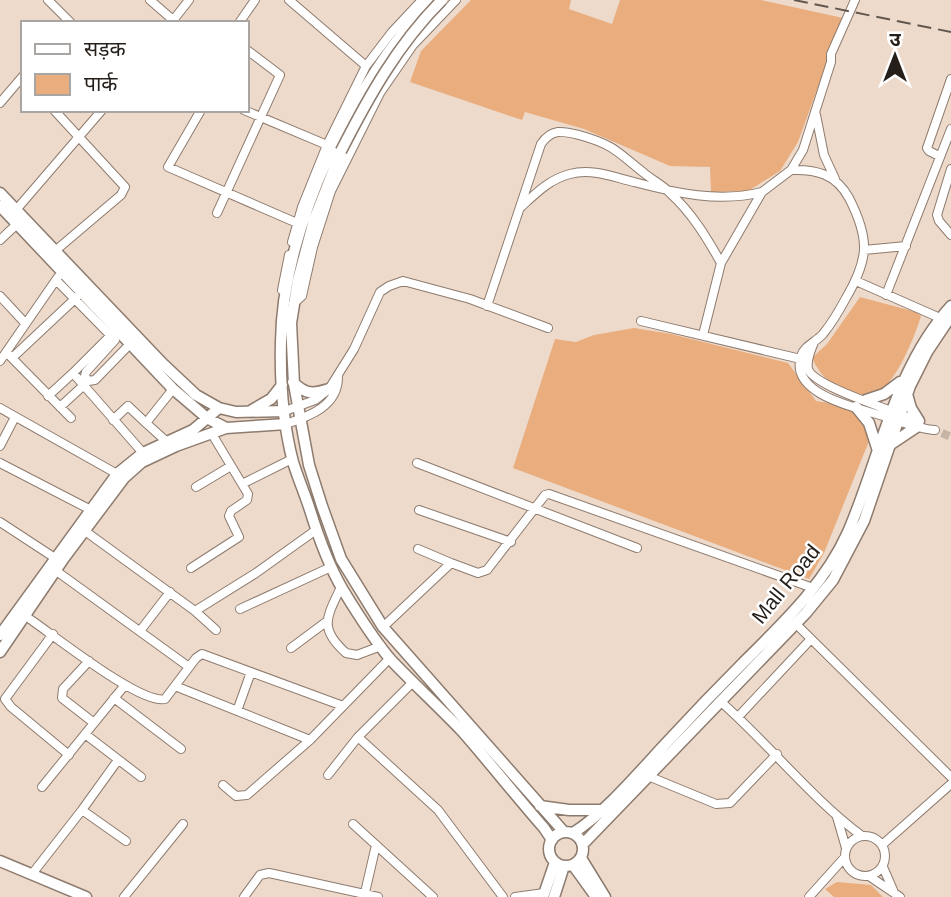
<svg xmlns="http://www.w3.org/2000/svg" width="951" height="897" viewBox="0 0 951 897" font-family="Arial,'Noto Sans Devanagari',sans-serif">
  <rect width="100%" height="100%" fill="#eedacb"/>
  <path fill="#e9ad7e" d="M471,0H571L569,9L612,24L620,0H761L843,18L798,142L780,171L748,191L711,192L710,167L670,166L584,129L525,112L522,120L410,82L421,51Z
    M860,297L916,312L921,316C915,336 892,396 868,396C862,396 853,391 847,390C829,384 820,375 812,358L827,344Z
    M634,328L671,334L788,363L816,401C850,407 856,403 871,436L824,553L809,579L513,468L555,339L576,342L594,335Z
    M837,882L871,885L883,897H834L825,889Z"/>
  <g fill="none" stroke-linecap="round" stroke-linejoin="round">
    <path stroke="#c6b4a7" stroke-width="8" stroke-dasharray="8 4" stroke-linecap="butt" d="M942,433L951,437"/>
    <g stroke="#8d7b6e" stroke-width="10">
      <path id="minor" d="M48,0L71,23
        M150,0L173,20
        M289,0L366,66
        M171,23L189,0
        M239,23L255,0
        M0,103L23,76
        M54,110L125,187L121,195L55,251
        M201,110L168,167L297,223
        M244,110L327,145L302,207L292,242
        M816,115L824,155L835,179
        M327,145L366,66L392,32L422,0
        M939,156L929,151L927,148L951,79
        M951,169L937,215L939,221L951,235
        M791,170C816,169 836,174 849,198C870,239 869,259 846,298C839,311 832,323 823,334C816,342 804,346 801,356C789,395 858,408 883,416C899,421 918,429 935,430
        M521,207C536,193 550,179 570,174C592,168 613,177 634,182C676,193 719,203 762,192
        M16,210L102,110
        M217,213L280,75L247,50
        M0,240L17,224
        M864,250L906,246
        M56,280L115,340L86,372L85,376L88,381L95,380L130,344
        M856,281L940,318
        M282,290L289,255
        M886,295L951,129
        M0,296L25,323
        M293,304L302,296L313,247L331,191L380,93L413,45L456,0
        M487,306L541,144C552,128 563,131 579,135C615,145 617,152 644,173C652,180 663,185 670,193C692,213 707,238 721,263
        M641,321L805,360
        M703,335L721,263L762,192L791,170L803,150L831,62V54L855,0
        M814,342C811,350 806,360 808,369C814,387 898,412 918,421
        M8,354L71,418
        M12,358L77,297
        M0,361L58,277
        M73,373L115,331
        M48,396L73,373L143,453
        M60,407L84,385
        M0,408L119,475
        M285,411L315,400L329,389L354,349L380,292L389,286L403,281L470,299L548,328
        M113,420L128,406L146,423L173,389
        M146,423L167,442
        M286,424C310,416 338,406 338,377
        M212,434L242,484L292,459
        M0,446L15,417
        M0,463L91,510
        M417,463L637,548
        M196,487L231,466
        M419,510L511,542
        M0,522L55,558
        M85,531L195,611L216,630
        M418,549L451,563
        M191,568L239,537L229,516L231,511L247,500L248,494L242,484
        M55,570L189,667
        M341,587C327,617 318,628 346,653L357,655L381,646
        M240,609L331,567
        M195,611L256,573L316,530
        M24,615C50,632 140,705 165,699L196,658L202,654L343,706
        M796,624L951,777
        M383,627L451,563L478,573L487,570L545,495L549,494L813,588
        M140,631L170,592
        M53,634L5,699L11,707L69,755
        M291,648L326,622
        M89,661L63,689L62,698L94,723
        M175,686L310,740
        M114,698L181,749
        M720,701C769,744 810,797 862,836
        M237,711L251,672
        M738,717L811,639
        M85,734L141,777
        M358,737L438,810L503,897
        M118,760L82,810L126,841
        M328,775L358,737L413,682
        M648,776L716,804L730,803L777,754
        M223,785L236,796L247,795L310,740L390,658
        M42,787L125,685
        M837,817L846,848
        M353,824L433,897
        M845 856a20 20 0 1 1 40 0a20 20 0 1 1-40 0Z
        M882,845L951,784
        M883,867L893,890
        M32,874L82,810
        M869,876L900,897
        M124,897L183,824
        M244,897L260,875L269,873L378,897
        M364,897L376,845
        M515,897L544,893
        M809,897L845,857"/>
    </g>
    <g stroke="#8d7b6e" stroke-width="13">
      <path id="major" d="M431,0C354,81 282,228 281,342C280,381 283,424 293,462C298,478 304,492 309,507C318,536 328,565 343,590C357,613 374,640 391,660C414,684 439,707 462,731C490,763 516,796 544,828L552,840
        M341,151L314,220L298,280L291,323L294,384L309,465L322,506L341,559L383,627L564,832
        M0,193L163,364L196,395L219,408L236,412L285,411
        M0,206L173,389L207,418L226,428
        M293,382C306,395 313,394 329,389
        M907,394L911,408L919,421
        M866,400L884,394L900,382
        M856,407L869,423L877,448
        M252,410L271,399L282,385
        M891,444L918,426
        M0,635L117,474L143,453L193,430L219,408
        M0,652L64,558L124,478L142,462L176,446L226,428L286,424
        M540,806L569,810H601
        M549 849a17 17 0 1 1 34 0a17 17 0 1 1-34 0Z
        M573,833C608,811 643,767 672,737C695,712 718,688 742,664C782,624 825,584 848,532C881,456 894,369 951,306
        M583,844L806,613L833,580L864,521L910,386L927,352L951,316
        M581,858L605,897
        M0,861L86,897
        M573,865L596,897
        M543,897L555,862
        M554,897L564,866"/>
    </g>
    <use href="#minor" stroke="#fff" stroke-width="8"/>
    <use href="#major" stroke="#fff" stroke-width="10"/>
    <path stroke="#61574f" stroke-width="2" stroke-dasharray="14 7" stroke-linecap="butt" d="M794,0L951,32"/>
    <g stroke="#8d7b6e" stroke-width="13" stroke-linecap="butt">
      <path id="major-bridge" d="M341,151C369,96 398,44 442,0"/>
    </g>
    <use href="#major-bridge" stroke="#fff" stroke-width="10"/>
  </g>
  <g text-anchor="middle" stroke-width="5" stroke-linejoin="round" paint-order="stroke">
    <g font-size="21" fill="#251e19" stroke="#fff">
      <text transform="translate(786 584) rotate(-51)" y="7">Mall Road</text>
    </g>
  </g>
  <rect x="21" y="21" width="228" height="91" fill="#ffffff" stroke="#a8a5a3" stroke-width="2"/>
  <rect x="35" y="44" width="35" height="10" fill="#ffffff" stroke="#a8a5a3" stroke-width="2"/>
  <text x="84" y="56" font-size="21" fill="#251e19">सड़क</text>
  <rect x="35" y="74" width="35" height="21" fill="#e9ad7e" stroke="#a8a5a3" stroke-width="2"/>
  <text x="84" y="91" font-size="21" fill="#251e19">पार्क</text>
  <g transform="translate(895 56)" stroke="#ffffff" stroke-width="5" paint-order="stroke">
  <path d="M0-5L12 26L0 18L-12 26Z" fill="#251e19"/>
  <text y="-10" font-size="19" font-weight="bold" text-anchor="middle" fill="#251e19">उ</text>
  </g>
</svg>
